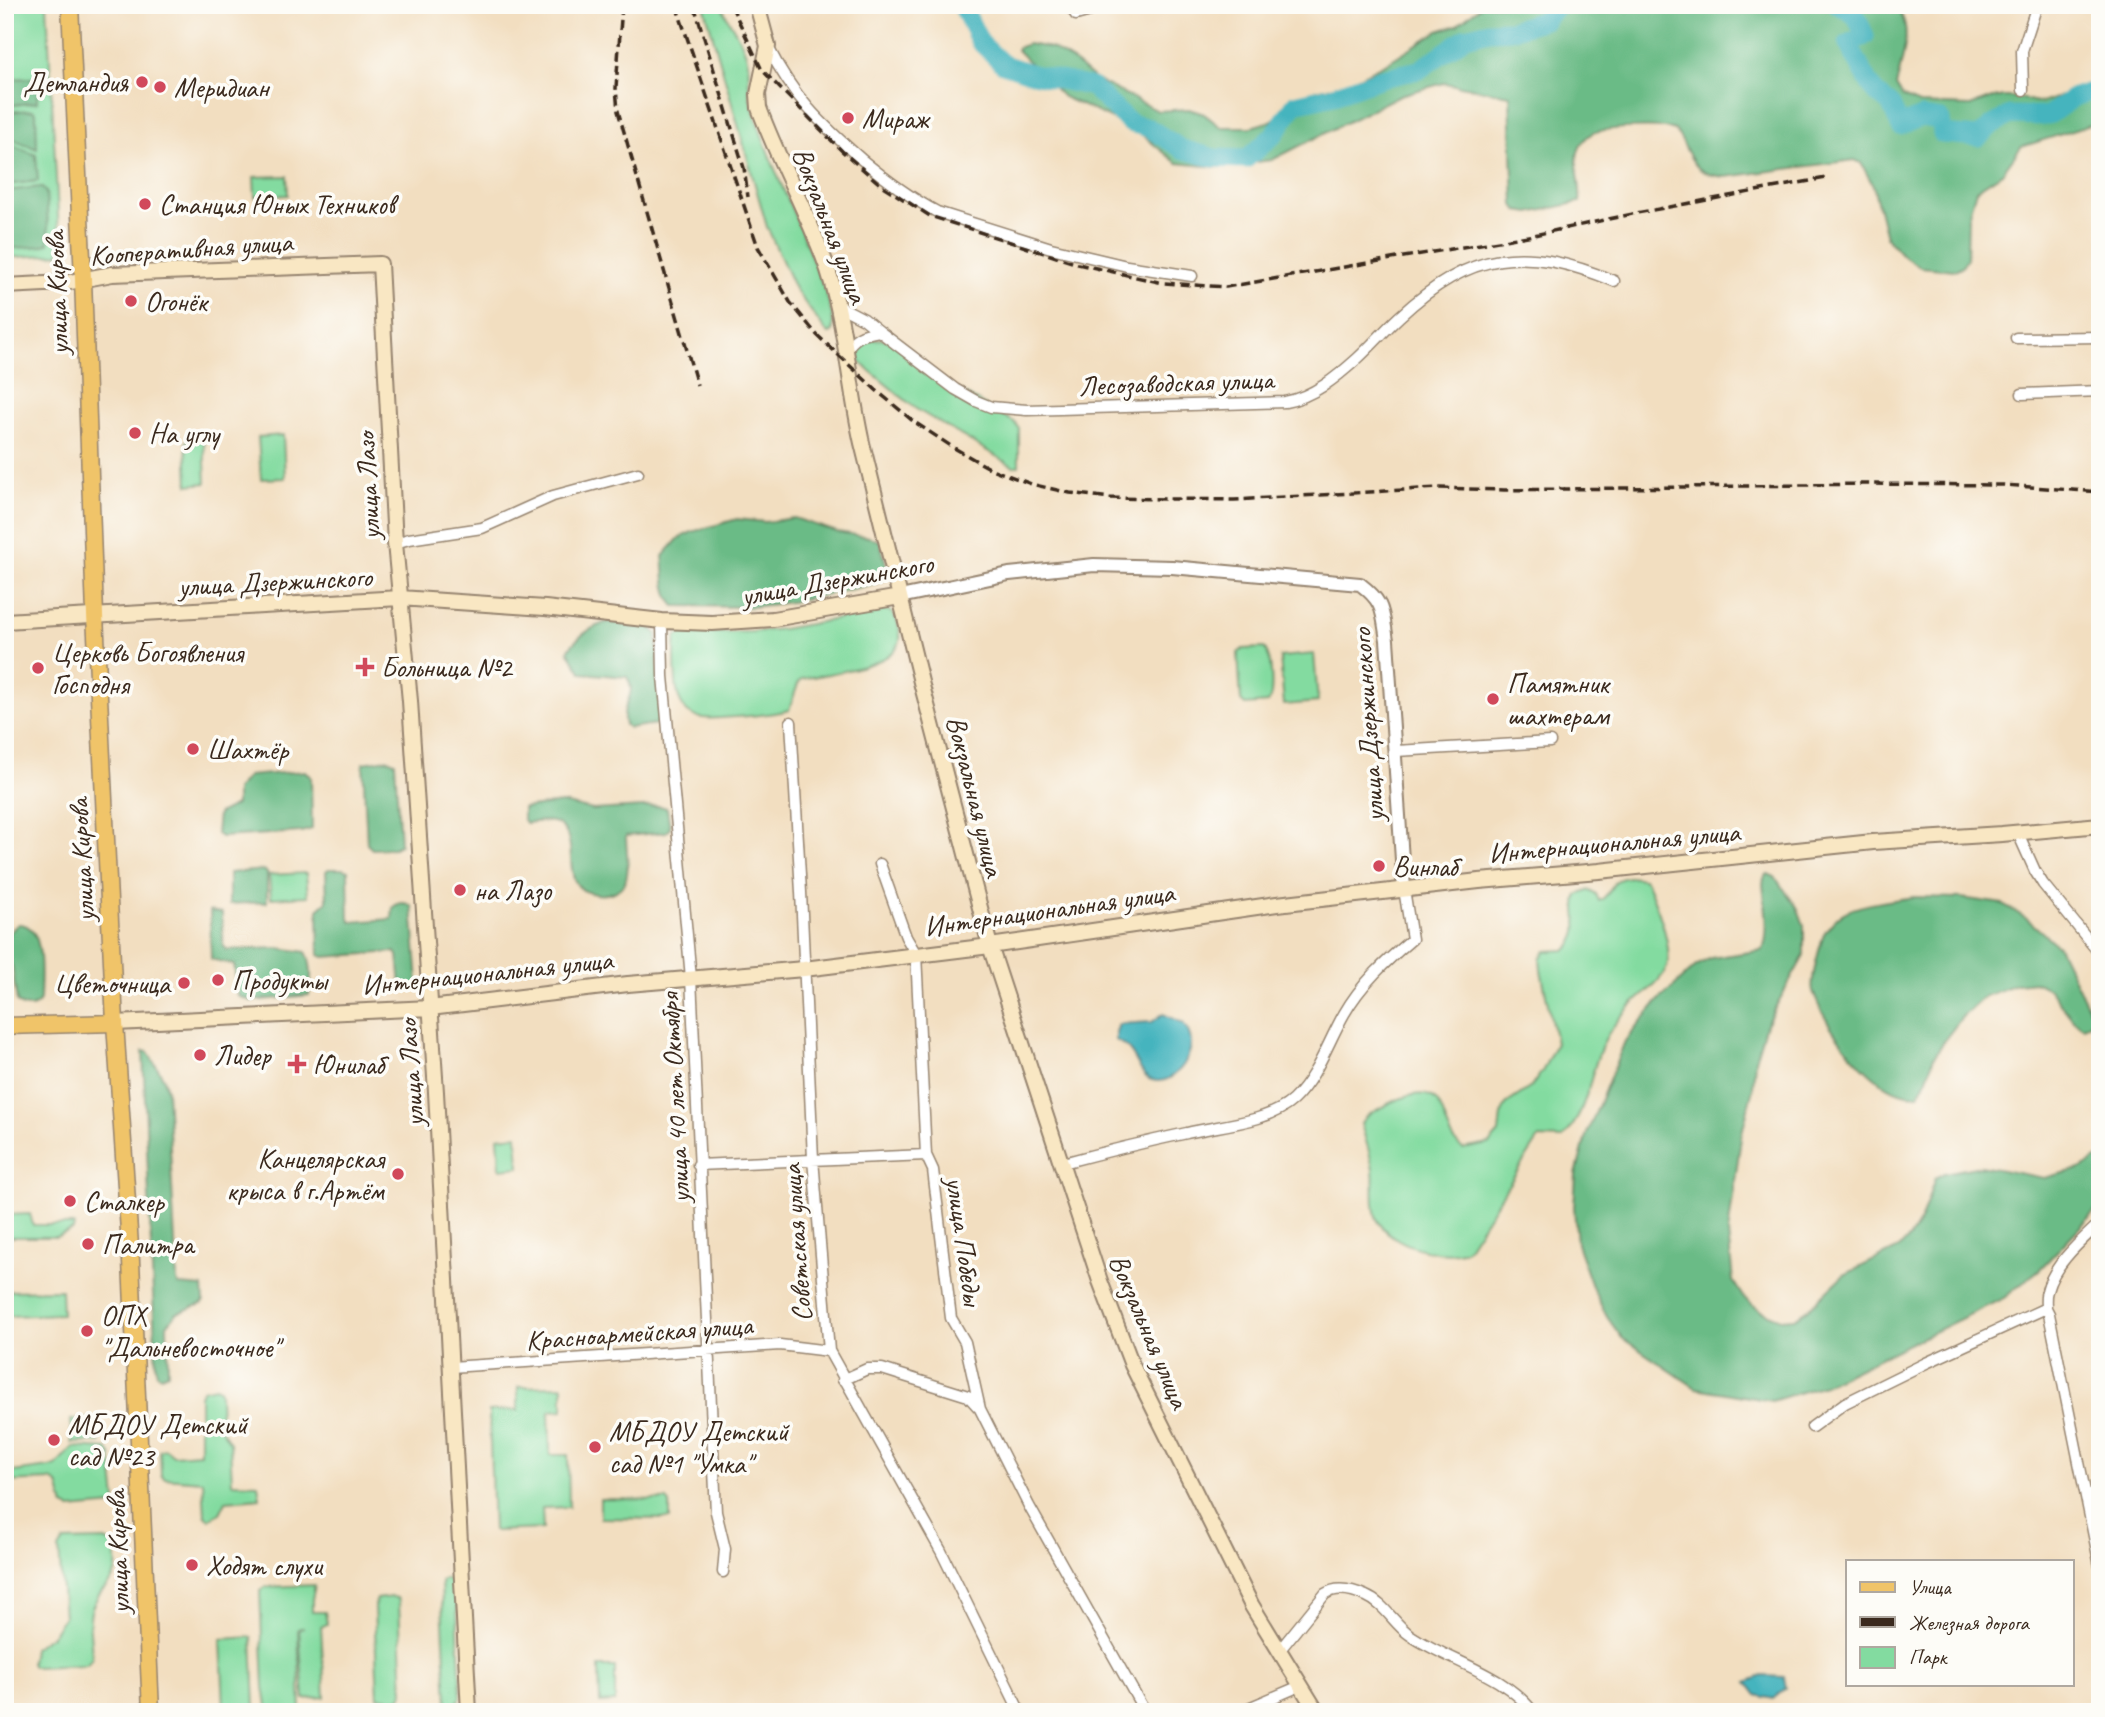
<svg xmlns="http://www.w3.org/2000/svg" width="2105" height="1717" viewBox="0 0 2105 1717" font-family="Caveat,sans-serif">
  <rect width="100%" height="100%" fill="#fdfcf7"/>
  <filter id="ink" filterUnits="userSpaceOnUse"><feTurbulence type="fractalNoise" baseFrequency=".0143" numOctaves="2"/><feDisplacementMap in="SourceGraphic" scale="14" xChannelSelector="R" yChannelSelector="G"/><feConvolveMatrix kernelMatrix="1 2 1 2 8 2 1 2 1" color-interpolation-filters="sRGB"/></filter>
  <filter id="wash" filterUnits="userSpaceOnUse"><feTurbulence type="fractalNoise" baseFrequency=".00686" numOctaves="4" result="noise"/><feDisplacementMap in="SourceGraphic" scale="28" xChannelSelector="R" yChannelSelector="G"/><feGaussianBlur stdDeviation="1.57" result="paint"/><feColorMatrix in="noise" values="0 0 0 0 0 0 0 0 0 0 0 0 0 0 0 0 0 1.4 0 .05"/><feComposite in="paint" operator="in"/></filter>
  <g filter="url(#wash)">
    <rect width="100%" height="100%" fill="#f2dec0"/>
    <path fill="#83dba0" stroke="#5f825f" stroke-width="2" d="M5,5H47L60,254L5,258Z
      M704,5H721C729,24 745,42 748,63C750,76 747,88 751,101C766,156 793,208 813,261C820,277 837,318 832,333L829,334L824,329L795,289L767,227Z
      M287,176L288,195L255,197L254,177Z
      M879,339L890,340L954,388L1014,422L1019,429V466H1013L916,409L863,365L857,357L859,347L868,340Z
      M283,435L285,478L261,479L258,437Z
      M204,440L206,483L188,485L186,441Z
      M888,610C896,615 899,624 900,634C905,667 826,673 802,679L798,684L789,710C771,715 753,716 735,717C700,720 679,722 676,682C675,667 674,652 676,637L682,633L751,632L782,629Z
      M1264,648C1272,655 1274,695 1268,703L1245,705L1241,701L1238,653L1243,649Z
      M1314,654L1318,702L1284,705L1280,657Z
      M306,873L308,896L271,898L269,875Z
      M1629,877L1644,879L1647,883C1655,902 1671,940 1668,961C1666,981 1639,996 1627,1010C1621,1016 1615,1024 1610,1031C1588,1065 1592,1109 1562,1139L1539,1138L1467,1249C1443,1260 1389,1245 1377,1219C1371,1205 1375,1185 1373,1170C1371,1155 1365,1139 1361,1123C1367,1113 1381,1108 1392,1102C1455,1074 1434,1128 1463,1149L1489,1144L1499,1133L1501,1115L1506,1104L1531,1087L1543,1070L1556,1043L1541,970L1540,958L1546,951L1566,950C1588,930 1570,914 1578,895L1590,890L1596,894L1599,901L1601,900C1616,889 1607,880 1629,877Z
      M517,1135L519,1167L500,1169L498,1137Z
      M30,1214L33,1225H74L73,1230L56,1237H5V1215Z
      M61,1290L62,1314L9,1316L7,1291Z
      M563,1386V1410L549,1411L550,1455H568L569,1507L542,1508L543,1529L493,1531L489,1411L518,1410V1387Z
      M215,1387L219,1389L220,1393L221,1429L230,1443L232,1483L258,1484L260,1498L226,1501L220,1513L210,1519L205,1515L203,1481L164,1478L161,1475L160,1450L166,1449L173,1455L200,1453V1396L202,1390Z
      M98,1418L100,1442L72,1443L71,1420Z
      M73,1447L107,1449L111,1454L116,1500L114,1505L70,1509L64,1506L58,1484L51,1480L5,1482V1473L56,1466Z
      M600,1499L667,1500L670,1504V1519L600,1518Z
      M105,1540L113,1544C125,1586 102,1580 92,1608C87,1622 92,1643 92,1658L87,1665L33,1667L31,1663L33,1648L51,1636L64,1617L59,1549L64,1541Z
      M445,1579L454,1580L456,1582L461,1697L455,1705H449L447,1703L441,1581Z
      M315,1585L312,1599V1612H325L327,1624L321,1627L325,1697L304,1699L299,1629L304,1628H300L298,1629L301,1712H268L264,1687L260,1591L265,1587Z
      M392,1597L397,1598L399,1602L403,1693L401,1698L396,1700L378,1697L374,1607L377,1599Z
      M252,1637L255,1707L224,1709L221,1639Z
      M599,1667H615V1702L600,1703Z"/>
    <path fill="#6abb86" stroke="#527252" stroke-width="2" d="M1482,5H1892C1917,21 1901,62 1896,86L1903,97L1919,104L1970,106L1996,97H2016L2041,103L2100,83V122L2021,147L2002,173L1976,190L1968,217L1967,259L1961,267L1955,270L1920,267L1902,255L1886,237L1873,185L1861,163L1855,160L1725,177C1688,173 1694,157 1675,130C1660,126 1603,127 1591,134C1586,137 1580,145 1578,152C1574,166 1582,186 1580,202L1530,213L1518,211L1514,205L1510,95L1444,83L1400,95L1272,160L1216,167L1177,163L1135,129L1063,97L1017,50L1019,47L1028,44L1051,48L1073,61L1094,79L1158,111L1189,109L1204,114L1221,127H1251L1271,121L1316,90L1345,84L1385,64L1438,31L1457,25Z
      M33,78L37,82V102L5,106V79Z
      M33,110L36,113L37,149L5,136V112Z
      M5,142L36,155L38,181L5,185Z
      M41,187L46,192L49,243L42,246L5,249V191Z
      M794,518L837,532L869,537L880,541L888,571L887,578L875,584L792,602L750,607L675,606C663,594 665,573 663,556L679,538L692,532L737,519L765,522Z
      M607,622L650,626L657,634L660,712V720L656,724L629,728L625,725C619,704 639,695 627,677L582,673L568,651C576,637 592,627 607,622Z
      M387,759L395,762L400,844L394,848L372,849L367,844L363,763Z
      M305,771L311,777L312,829L301,832L221,837L216,834L218,814L236,805V790L248,776Z
      M562,803L593,810L660,806L667,808L670,828L666,832L626,836C626,849 629,862 627,874C626,882 623,887 616,891C610,894 602,895 595,894C555,888 584,841 558,824C549,819 536,822 526,823L523,820V808Z
      M329,869H343L348,871L349,918L351,922L392,919L393,907C399,902 406,902 412,906L418,982L416,986L407,988L401,986L398,955L395,952L323,957L319,955L318,909L327,901L326,871Z
      M264,870L267,873V902L229,904V873Z
      M1768,874L1775,877L1797,907L1804,925V956L1766,1024L1755,1060L1753,1088L1741,1137L1728,1233L1733,1281L1743,1297L1761,1311L1781,1319L1794,1318L1806,1311L1844,1275L1899,1248L1909,1239L1921,1219L1935,1178L1944,1173L1981,1166L2044,1178L2080,1169L2100,1157V1206L2040,1269L2004,1298L1824,1385L1772,1401L1696,1388L1622,1338L1607,1317L1593,1289L1577,1244L1574,1207L1576,1175L1586,1136L1625,1041L1660,999L1696,966L1711,958L1763,950C1770,930 1765,905 1763,884L1764,878Z
      M1914,897L1961,898L2003,904L2027,919L2058,946L2093,1017L2089,1024L2083,1027L2073,1020L2049,989L2035,982L2016,984L1985,996L1963,1016L1946,1038L1934,1057L1925,1084L1918,1094C1879,1101 1823,1025 1813,991C1810,982 1820,945 1824,934C1827,928 1836,918 1842,914C1857,904 1896,900 1914,897Z
      M210,911L222,913L223,947L227,950L278,948L306,952C312,962 312,983 309,995L251,1001L238,996L234,965L211,959Z
      M18,924C47,923 40,980 40,1000C36,1009 23,1009 17,1002L12,966L5,957L8,934Z
      M143,1051L148,1052L164,1079L167,1091L177,1281L179,1285L203,1287L204,1301L202,1304L177,1313L167,1325L168,1373L161,1376L157,1374L156,1369Z"/>
    <path fill="#44b4be" stroke="#406f6e" stroke-width="2" d="M1163,1014L1183,1023C1187,1029 1191,1035 1191,1043C1191,1061 1172,1086 1152,1080C1141,1077 1137,1058 1129,1050C1126,1046 1120,1043 1116,1040V1032L1119,1024L1152,1022Z
      M1762,1676L1784,1677L1786,1688L1773,1699L1757,1695L1747,1682Z"/>
    <g fill="none" stroke-linecap="round" stroke-linejoin="round">
      <path stroke="#44b4be" stroke-width="19" d="M962,5L980,42L1003,64L1033,74L1092,87L1130,123L1149,128L1182,149L1214,158L1246,159L1274,135L1295,104L1334,95L1382,78L1419,70L1466,37L1489,31L1511,30L1545,20L1557,5
        M1838,5L1856,16L1865,36L1848,44L1874,91L1891,105L1900,126L1921,117L1941,120L1942,134L1979,137L1991,126L2010,115L2048,116L2074,97L2100,89"/>
    </g>
  </g>
  <g filter="url(#ink)">
    <g fill="none" stroke-linecap="round" stroke-linejoin="round">
      <g stroke="#96846f" stroke-width="13">
        <path id="minor" d="M1069,5L1076,15L1112,5
          M768,47C794,98 819,122 861,159C885,179 909,197 937,212L1051,248L1127,266L1192,276
          M2023,90L2022,51L2037,5
          M837,305L864,319L879,331
          M2016,338L2100,337
          M845,352C854,336 863,334 879,331L955,389L976,401L991,407L1027,410L1285,402C1313,397 1337,377 1358,358C1372,345 1385,330 1399,317C1471,250 1525,244 1614,281
          M2022,394L2100,391
          M395,543L409,539L482,528L553,496L638,473
          M662,621L663,676L691,978L716,1512L725,1549L723,1572
          M791,722L801,892L813,1159L829,1351L941,1551L1020,1712
          M1396,751L1550,742
          M2018,833L2035,871L2043,884L2100,954
          M880,864L906,937L916,954L926,1155L933,1170L951,1318L965,1342L980,1409L1029,1506L1145,1712
          M1063,1163C1104,1152 1145,1142 1187,1133C1218,1125 1268,1123 1293,1100C1317,1077 1328,1042 1344,1014C1361,984 1386,961 1412,939L1404,889
          M698,1165L926,1155
          M2046,1308L2049,1314L2100,1566
          M451,1367L780,1345L829,1351
          M843,1380L867,1369H882L968,1396L978,1407
          M1812,1427L1845,1403L1926,1363L2046,1308C2046,1303 2045,1296 2047,1291C2054,1264 2080,1242 2100,1223
          M1279,1651L1325,1594C1337,1586 1353,1590 1366,1596C1385,1604 1394,1624 1410,1635C1450,1662 1503,1673 1533,1712
          M1239,1712L1300,1686"/>
      </g>
      <g stroke="#96846f" stroke-width="16">
        <path id="tertiary" d="M900,597L1009,574L1094,565L1172,567L1360,584C1385,603 1382,612 1387,640L1404,889"/>
      </g>
      <g stroke="#96846f" stroke-width="18">
        <path id="secondary" d="M757,5L768,46L758,94L759,108C779,163 809,214 828,270C846,326 849,386 862,443L921,682L990,946L1100,1281L1132,1365L1252,1606L1317,1712
          M5,286L65,283L112,274L380,264L395,543L410,701L436,1092L469,1712
          M5,621L400,598L545,608L662,621L712,623L773,619L900,597
          M115,1023L430,1008L628,984L804,969L990,946L1277,904L1479,881L1599,871L1873,842L2002,834L2100,825"/>
      </g>
      <g stroke="#96846f" stroke-width="19">
        <path id="primary" d="M70,5L83,279L95,615L115,1023L131,1261L151,1712
          M5,1026L115,1023"/>
      </g>
      <use href="#minor" stroke="#fff" stroke-width="10"/>
      <use href="#tertiary" stroke="#fff" stroke-width="12"/>
      <use href="#secondary" stroke="#f9e7c3" stroke-width="14"/>
      <use href="#primary" stroke="#f0c469" stroke-width="16"/>
      <path stroke="#3b2a1e" stroke-width="3.5" stroke-dasharray="10 5" stroke-linecap="butt" d="M622,5L616,88L618,111L697,385
        M676,5L758,247L790,302L817,335L876,390L913,421L954,448L991,469L1031,484L1070,493L1110,498L1234,500L1438,488L1504,490L1866,484L2004,485L2100,492
        M694,5L744,168L748,197
        M731,5L762,70L842,151L881,185L930,216L1078,264L1163,283L1226,287L1534,235L1637,213L1826,178"/>
    </g>
  </g>
  <g fill="#d1495b" stroke="#fdfcf7" stroke-width="2.5">
    <circle cx="142" cy="82" r="7"/>
    <circle cx="160" cy="87" r="7"/>
    <circle cx="848" cy="118" r="7"/>
    <circle cx="145" cy="204" r="7"/>
    <circle cx="131" cy="301" r="7"/>
    <circle cx="135" cy="433" r="7"/>
    <path d="M361.5 656.5h7v7h7v7h-7v7h-7v-7h-7v-7h7z"/>
    <circle cx="38" cy="668" r="7"/>
    <circle cx="1493" cy="699" r="7"/>
    <circle cx="193" cy="749" r="7"/>
    <circle cx="1379" cy="866" r="7"/>
    <circle cx="460" cy="890" r="7"/>
    <circle cx="218" cy="980" r="7"/>
    <circle cx="184" cy="983" r="7"/>
    <circle cx="200" cy="1055" r="7"/>
    <path d="M293.5 1053.5h7v7h7v7h-7v7h-7v-7h-7v-7h7z"/>
    <circle cx="398" cy="1174" r="7"/>
    <circle cx="70" cy="1201" r="7"/>
    <circle cx="88" cy="1244" r="7"/>
    <circle cx="87" cy="1331" r="7"/>
    <circle cx="54" cy="1440" r="7"/>
    <circle cx="595" cy="1447" r="7"/>
    <circle cx="192" cy="1565" r="7"/>
  </g>
  <g text-anchor="middle" stroke-width="7" stroke-linejoin="round" paint-order="stroke">
    <g font-size="28" fill="#3b2a1e" stroke="#fdfcf7" text-anchor="start">
      <text x="128" y="92" text-anchor="end">Детландия</text>
      <text x="174" y="97">Меридиан</text>
      <text x="862" y="128">Мираж</text>
      <text x="159" y="214">Станция Юных Техников</text>
      <text x="145" y="311">Огонёк</text>
      <text x="149" y="443">На углу</text>
      <text x="52" y="662">Церковь Богоявления<tspan x="52" dy="32">Господня</tspan></text>
      <text x="381" y="677">Больница №2</text>
      <text x="1507" y="693">Памятник<tspan x="1507" dy="32">шахтерам</tspan></text>
      <text x="207" y="759">Шахтёр</text>
      <text x="1393" y="876">Винлаб</text>
      <text x="474" y="900">на Лазо</text>
      <text x="232" y="990">Продукты</text>
      <text x="170" y="993" text-anchor="end">Цветочница</text>
      <text x="214" y="1065">Лидер</text>
      <text x="313" y="1074">Юнилаб</text>
      <text x="384" y="1168" text-anchor="end">Канцелярская<tspan x="384" dy="32">крыса в г.Артём</tspan></text>
      <text x="84" y="1211">Сталкер</text>
      <text x="102" y="1254">Палитра</text>
      <text x="101" y="1325">ОПХ<tspan x="101" dy="32">"Дальневосточное"</tspan></text>
      <text x="68" y="1434">МБДОУ Детский<tspan x="68" dy="32">сад №23</tspan></text>
      <text x="609" y="1441">МБДОУ Детский<tspan x="609" dy="32">сад №1 "Умка"</tspan></text>
      <text x="206" y="1575">Ходят слухи</text>
    </g>
    <g font-size="28" fill="#3b2a1e" stroke="#fdfcf7">
      <text transform="translate(831 225) rotate(69)" y="10">Вокзальная улица</text>
      <text transform="translate(191 248) rotate(-4)" y="10">Кооперативная улица</text>
      <text transform="translate(56 293) rotate(-92)" y="10">улица Кирова</text>
      <text transform="translate(1176 382) rotate(-2)" y="10">Лесозаводская улица</text>
      <text transform="translate(367 486) rotate(-93)" y="10">улица Лазо</text>
      <text transform="translate(837 579) rotate(-10)" y="10">улица Дзержинского</text>
      <text transform="translate(275 581) rotate(-3)" y="10">улица Дзержинского</text>
      <text transform="translate(1367 725) rotate(-94)" y="10">улица Дзержинского</text>
      <text transform="translate(976 796) rotate(76)" y="10">Вокзальная улица</text>
      <text transform="translate(1614 842) rotate(-5)" y="10">Интернациональная улица</text>
      <text transform="translate(81 860) rotate(-93)" y="10">улица Кирова</text>
      <text transform="translate(1049 909) rotate(-8)" y="10">Интернациональная улица</text>
      <text transform="translate(487 972) rotate(-6)" y="10">Интернациональная улица</text>
      <text transform="translate(410 1073) rotate(-94)" y="10">улица Лазо</text>
      <text transform="translate(674 1098) rotate(-93)" y="10">улица 40 лет Октября</text>
      <text transform="translate(965 1241) rotate(82)" y="10">улица Победы</text>
      <text transform="translate(796 1243) rotate(-94)" y="10">Советская улица</text>
      <text transform="translate(1150 1331) rotate(67)" y="10">Вокзальная улица</text>
      <text transform="translate(639 1332) rotate(-4)" y="10">Красноармейская улица</text>
      <text transform="translate(117 1552) rotate(-92)" y="10">улица Кирова</text>
    </g>
  </g>
  <rect width="2105" height="1717" fill="none" stroke="#fdfcf7" stroke-width="28"/>
  <rect x="1846" y="1560" width="228" height="126" fill="#fdfcf7" stroke="#afa8a0" stroke-width="2"/>
  <rect x="1860" y="1582" width="35" height="10" fill="#f0c469" stroke="#afa8a0" stroke-width="2"/>
  <text x="1909" y="1594" font-size="21" fill="#3b2a1e">Улица</text>
  <rect x="1860" y="1617" width="35" height="10" fill="#3b2a1e" stroke="#afa8a0" stroke-width="2"/>
  <text x="1909" y="1630" font-size="21" fill="#3b2a1e">Железная дорога</text>
  <rect x="1860" y="1647" width="35" height="21" fill="#83dba0" stroke="#afa8a0" stroke-width="2"/>
  <text x="1909" y="1664" font-size="21" fill="#3b2a1e">Парк</text>
</svg>
